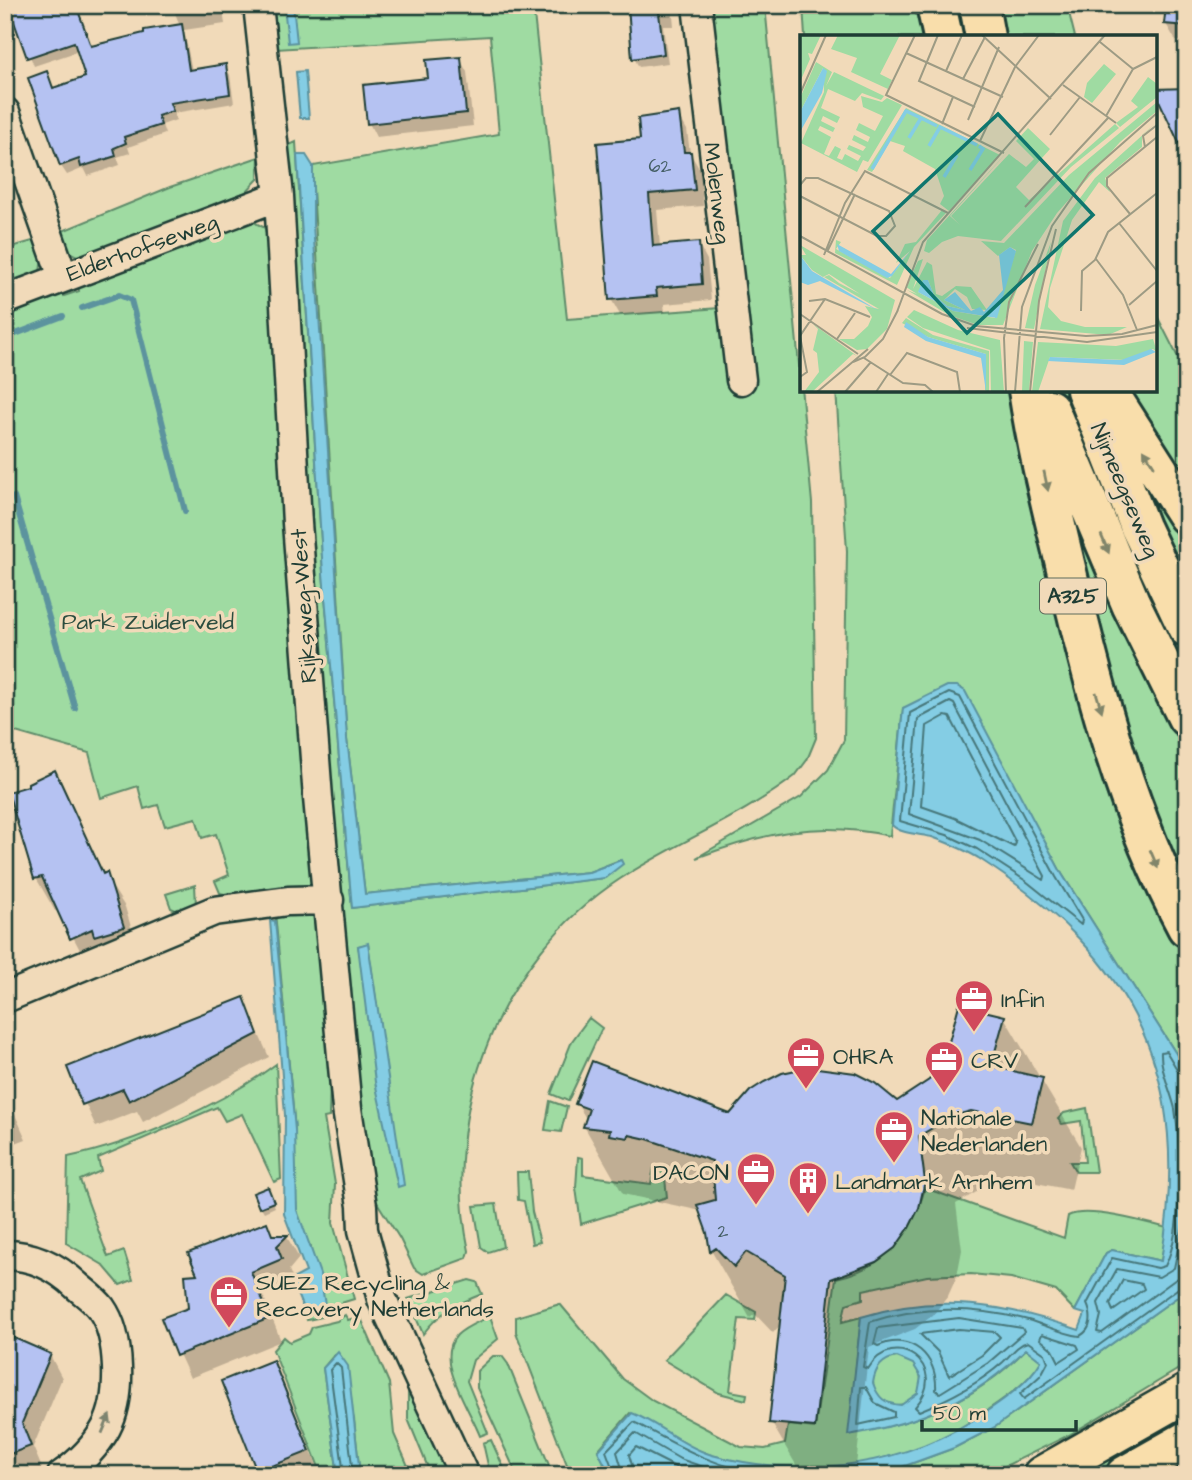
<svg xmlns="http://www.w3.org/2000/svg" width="1192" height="1480" viewBox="0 0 1192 1480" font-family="'Architects Daughter',sans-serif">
  <rect width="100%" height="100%" fill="#f1dab9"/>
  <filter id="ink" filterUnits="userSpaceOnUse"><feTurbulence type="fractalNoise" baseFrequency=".0143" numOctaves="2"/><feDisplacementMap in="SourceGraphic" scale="14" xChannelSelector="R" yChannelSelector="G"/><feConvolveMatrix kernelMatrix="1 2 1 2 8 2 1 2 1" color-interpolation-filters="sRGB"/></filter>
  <g filter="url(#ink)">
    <path fill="#9fdba2" stroke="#5f8c6b" stroke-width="2" fill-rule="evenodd" d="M272,5H533L567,319L720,308L707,5H765L812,503L816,738L807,760L795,776C742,817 677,842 620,879C500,957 439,1112 469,1251L467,1258L423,1274L414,1268L400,1239L368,1188L322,724L285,147L296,142L323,573L352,908L604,878L620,860L589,872L365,894L347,739L312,172L313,166L499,134L490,36L276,49ZM368,944L403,1185L358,946Z
      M803,5H919L925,37H805Z
      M999,5H1067L1075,37H1004Z
      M259,157L258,179L246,192L93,253L77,256L67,251L60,232L170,187Z
      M250,220L265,228L268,242L317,880L310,887L233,896L220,893L215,881L229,875L216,834L202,838L196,818L165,826L158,805L144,809L138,786L101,798L89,753L5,729V314L62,292L64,296L79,291L78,284Z
      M36,240L42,256L40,273L5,287V249Z
      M1155,312L1187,375V490L1124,390H1155Z
      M836,390H1015L1158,904L1187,963V1071L1062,874L961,688L903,708L890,836C817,820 764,833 696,858L801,797L828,770L844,740L847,551Z
      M1059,390H1072L1164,612L1187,658V684Z
      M1131,460L1187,525V581Z
      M1053,472L1187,749V910L1151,828Z
      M195,885L196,905L182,913L171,908L166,894Z
      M275,912L316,915L331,1042L329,1117L324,1118L335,1184L333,1223L354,1299L341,1303L336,1314L307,1320L302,1306L313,1310L311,1247L303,1235L297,1211L294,1181L295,1130Z
      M589,1018L602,1028L568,1101L551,1094L572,1041Z
      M276,1064L281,1179L274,1182L242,1114L225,1121L217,1107L98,1158L101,1171L80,1180L108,1257L124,1251L133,1280L120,1285L103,1265L66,1243L68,1157C136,1143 221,1105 276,1064Z
      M550,1101L567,1107L561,1132L545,1130Z
      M1087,1108L1096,1172H1076L1070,1162H1085L1081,1121L1062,1124L1058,1119L1064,1113Z
      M578,1157L583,1158V1175L651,1184L654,1167L664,1169L667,1197L581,1224L576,1188Z
      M517,1172H528L532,1212L540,1242L532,1244L524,1201L518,1200Z
      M925,1188L1064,1238L1068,1216C1088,1206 1145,1222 1167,1228L1161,1261L1112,1250L1106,1253L1075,1311L1056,1291L1011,1278L971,1274L927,1276L863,1290V1299L846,1304L842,1322L861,1317L849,1434C918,1424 977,1400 1026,1349L1042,1361C1026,1385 1000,1402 977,1417C902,1470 799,1480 711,1455C682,1445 657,1428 630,1413L598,1450L610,1475H571L516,1332V1317L560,1304L623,1379L653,1401L741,1447L765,1449L785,1444L788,1425L815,1428L836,1278C885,1268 912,1235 925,1188Z
      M496,1204L503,1247L488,1252L481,1247L474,1206Z
      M469,1280L477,1282L482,1294C457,1304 439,1312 423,1334L408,1299Z
      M1187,1290V1364L1069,1435L987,1475H880L954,1448L995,1427Z
      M726,1295L756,1312L755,1320L739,1319L730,1391L747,1394L746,1400L719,1393L664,1360Z
      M345,1315L348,1320L360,1316L389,1383L394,1434L412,1475H360L354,1419L334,1355L323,1368L338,1475H322L273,1350L284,1337L290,1342L309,1334L312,1327L337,1321Z
      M490,1316L498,1339L473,1360L467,1381L488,1433L480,1436C470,1409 434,1360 457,1335C466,1326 479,1322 490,1316Z
      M493,1356H502L508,1364L553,1475H517L477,1388V1371Z
      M873 1381a24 24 0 1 1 48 0a24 24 0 1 1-48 0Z
      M408,1387L417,1398L448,1475H431L408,1419Z
      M1187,1404V1418L1096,1475H1078Z
      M491,1440L507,1475L490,1474L483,1443Z"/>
    <path fill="#84cde4" stroke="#5c939e" stroke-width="2" fill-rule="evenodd" d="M284,5H293L297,42L288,43Z
      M305,71L309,118H300L296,72Z
      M297,155H306L313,166V224L347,739L365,894L589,872L621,860L623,864L605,878L352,908L323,573Z
      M947,686H957L965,691L1062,874L1187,1071V1290L995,1427L954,1448L880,1475H610L598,1451L632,1413C658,1423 681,1445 712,1455C806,1480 906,1467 987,1411C1006,1398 1029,1382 1041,1361L1026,1349C974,1401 920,1423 848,1435L861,1317C936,1293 1007,1304 1079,1330L1085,1314L1075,1311L1106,1253L1112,1250L1161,1261C1192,1074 1137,961 980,859C966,850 948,843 932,837C920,834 900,834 892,825L903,708ZM897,1357L913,1364L921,1377L918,1393L901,1405C885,1404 878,1398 873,1383C875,1368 882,1359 897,1357Z
      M270,920L275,921L295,1130L297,1210L320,1274L325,1305L313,1310L302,1306L291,1280L306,1272L284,1214L285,1115Z
      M368,943L404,1185L398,1187L375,1082L358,946Z
      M338,1352L348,1366L360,1475H338L323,1368Z"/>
    <path fill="#0003" d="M9,5H77L92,48L180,26L172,5H222L225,24L184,30L192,71L225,66L230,75L234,103L174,113L176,120L162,125L165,134L128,147L130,153L117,157L120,165L88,176L84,168L67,175L61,166L46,73L54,90L87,78L79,51L34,66Z
      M630,5H672L674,26H663L668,63L639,67L634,58Z
      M1187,5V41H1176L1166,24Z
      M460,59L467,72L473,126L376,137L369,123Z
      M678,114L687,130L690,153L700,170L703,206L657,210L660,247L698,243L707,260L711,300L664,304L665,312L620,315L611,299L642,141Z
      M54,773L105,875L125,907L141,960L114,968L110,962L91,971L59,910L55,911L36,878L31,787Z
      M243,999L269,1057L143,1122L137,1111L96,1127L69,1068Z
      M1004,1017L1081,1147L1071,1190L1011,1178L992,1183L956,1204L962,1250L957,1276L948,1296L933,1315L915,1329L869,1347L855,1475H802L771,1422L782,1323L773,1333L755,1314L750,1318L712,1252L701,1211L623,1194L584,1126L587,1120L577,1104L730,1116L897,1103L930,1081Z
      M5,1092L26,1139L5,1147Z
      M270,1194L275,1207L264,1212L261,1207Z
      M266,1224L274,1237H287L299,1258L289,1270L294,1282L263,1295L281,1341L190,1378L163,1319L190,1309L199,1275Z
      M50,1355L62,1378L33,1447L42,1468L21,1475L5,1444Z
      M273,1362L318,1468L301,1475H261L259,1471Z"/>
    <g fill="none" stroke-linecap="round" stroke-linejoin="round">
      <path stroke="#47777a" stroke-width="2" d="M949,693L960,697L1056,877L1082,920L1081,925L1026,881L977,849L947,835L900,821L910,713Z
        M950,702L954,704L1045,876L1044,880L980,840L909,814L918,719Z
        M945,716L950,717L1016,843L1014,847L955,818L921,806L927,726Z
        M1187,1073L1178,1071L1166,1051L1161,1052C1160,1070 1171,1091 1175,1109C1181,1147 1183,1232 1165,1266L1158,1268L1112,1258L1087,1304C1092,1315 1093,1329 1080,1336C1063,1334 1045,1325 1028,1320C977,1307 921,1305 870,1322L863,1367L868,1369C893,1326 952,1366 915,1407L919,1411C949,1399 977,1385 1002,1363C1010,1356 1017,1344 1028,1342L1045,1354L1048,1362L1041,1375L1020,1394L1024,1399L1180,1287L1187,1285
        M1187,1188L1185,1215L1174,1268L1159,1277L1117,1269L1098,1303L1101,1315L1097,1332L1102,1333L1176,1279L1187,1276
        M1123,1280L1142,1284L1144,1289L1113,1311L1110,1304Z
        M959,1318L1022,1328L1024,1332L988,1363L940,1393L936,1390C938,1357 911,1331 878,1346L874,1344L878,1328Z
        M959,1329L995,1332L1000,1337L982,1355L949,1376L938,1352L920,1334Z
        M1042,1334L1077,1345L1079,1349L1059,1362L1053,1350L1040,1339Z
        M861,1387H866L875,1403L894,1412V1417L858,1425Z
        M344,1475L330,1370L336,1363L341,1368L353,1475
        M615,1475L606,1451L634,1422C679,1447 719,1470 772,1475
        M624,1475L617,1452L635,1433L680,1459L727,1475
        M635,1475L629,1455L636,1447L691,1475"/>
      <path stroke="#5c939e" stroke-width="6" d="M82,308L119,295L131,300L185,511
        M5,338L63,316
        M5,465L7,470
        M14,497L75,708"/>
    </g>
    <path fill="#b5c2f2" stroke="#1f3d34" stroke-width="2" d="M8,5H76L91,46L144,33V30L182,24L189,70L226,64L230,94L170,103L173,111L158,116L161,125L124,137L126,143L114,148L116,156L81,167L79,159L60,166L28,78L47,71L53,88L85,77L74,42L27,58Z
      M628,5H658L664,54L632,59Z
      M1166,5H1187V26L1164,24Z
      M461,57L466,113L367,124L363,85L428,78L426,60Z
      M1187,88V160L1155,92V89Z
      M679,112L684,152H691L695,190L649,194L653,246L699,242L702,284L656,288L657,296L609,300L597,143L640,139L638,118Z
      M55,770L103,874L107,872L124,927L94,936L92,929L70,939L42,877L34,879L8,792L28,786V783Z
      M244,997L258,1034L129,1101L123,1089L82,1105L67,1067Z
      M959,1005L1005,1016L991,1066L1043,1078L1032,1123L971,1111L953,1116L919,1136L925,1181L919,1208L909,1228L895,1248L876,1262L831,1279L815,1427L769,1423L785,1275L746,1252L734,1267L716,1248L710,1252L707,1233L697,1205L715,1200L712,1161L647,1139L629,1135L628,1138L609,1135L610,1130L583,1127L589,1109L575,1104L592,1061L730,1114L750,1091L764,1082L782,1073L810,1067L855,1073L875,1083L897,1101L929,1080L943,1064Z
      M268,1187L274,1202L259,1208L253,1193Z
      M267,1222L272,1235H288L277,1246L282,1259L251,1272L270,1318L176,1356L161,1318L188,1308L185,1275L197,1274L188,1253Z
      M5,1334L51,1354L22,1423L31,1446L5,1456Z
      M273,1360L310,1451L257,1472L221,1381Z"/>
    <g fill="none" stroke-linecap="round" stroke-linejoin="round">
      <g stroke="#1f3d34" stroke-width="33">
        <path id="minor" d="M258,5L279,196L297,523L318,798L347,1109L362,1206L363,1230L382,1299L464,1475
          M697,5L741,380
          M5,112L63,277
          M5,300L279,196
          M5,998L214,911L288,901L329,900
          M5,1255C34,1255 57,1267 77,1286C85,1293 95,1300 101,1308C121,1336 122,1398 106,1428C96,1446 79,1463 62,1475"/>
      </g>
      <g stroke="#1f3d34" stroke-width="42">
        <path id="major" d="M1042,1475L1187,1393
          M1125,1475L1187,1440"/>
      </g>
      <g stroke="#1f3d34" stroke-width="44">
        <path id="highway" d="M936,5L943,37
          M979,5L985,37
          M1028,390C1037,450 1052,509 1066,568C1095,692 1126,814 1187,927
          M1086,390L1140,527L1187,627
          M1107,390L1187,515
          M1049,409L1131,604L1187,717"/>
      </g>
      <use href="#minor" stroke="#f1dab9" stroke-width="28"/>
      <use href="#major" stroke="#f9deab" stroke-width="37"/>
      <use href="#highway" stroke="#f9deab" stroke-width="38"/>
    </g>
    <defs><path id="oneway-solid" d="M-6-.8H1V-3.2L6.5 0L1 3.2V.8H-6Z" transform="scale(1.75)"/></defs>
    <g fill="#81856a">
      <use href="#oneway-solid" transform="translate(1149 458) rotate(-122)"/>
      <use href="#oneway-solid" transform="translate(1046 481) rotate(78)"/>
      <use href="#oneway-solid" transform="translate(1105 544) rotate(67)"/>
      <use href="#oneway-solid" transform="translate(1099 702) rotate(73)"/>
      <use href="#oneway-solid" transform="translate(1154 859) rotate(67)"/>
    </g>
    <use fill="#7d8470" href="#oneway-solid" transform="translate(106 1424) rotate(-67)"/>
  </g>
  <defs>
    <g id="office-pin" transform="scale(2.0125)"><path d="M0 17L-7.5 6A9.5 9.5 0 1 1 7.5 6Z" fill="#d1495b" stroke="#f1dab9"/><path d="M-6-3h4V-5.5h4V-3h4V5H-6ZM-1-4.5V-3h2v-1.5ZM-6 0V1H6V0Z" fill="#fff"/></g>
    <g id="building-pin" transform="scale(2.0125)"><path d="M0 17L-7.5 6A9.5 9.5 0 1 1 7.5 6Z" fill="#d1495b" stroke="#f1dab9"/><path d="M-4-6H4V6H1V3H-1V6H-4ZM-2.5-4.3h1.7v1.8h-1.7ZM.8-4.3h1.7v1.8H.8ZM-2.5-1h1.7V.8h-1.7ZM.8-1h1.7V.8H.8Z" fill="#fff"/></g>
  </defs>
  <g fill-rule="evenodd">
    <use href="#office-pin" x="974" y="999"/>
    <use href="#office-pin" x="806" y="1056"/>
    <use href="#office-pin" x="944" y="1060"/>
    <use href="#office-pin" x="894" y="1130"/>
    <use href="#office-pin" x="756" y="1172"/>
    <use href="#building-pin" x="808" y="1181"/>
    <use href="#office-pin" x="229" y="1295"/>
  </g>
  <g text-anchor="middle" stroke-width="7" stroke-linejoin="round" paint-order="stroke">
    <g font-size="19" fill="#445e64">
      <text x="660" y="172">62</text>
      <text x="723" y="1237">2</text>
    </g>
    <rect fill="#f1dab9" stroke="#5e6c5c" stroke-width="2" x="1040" y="578.5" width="66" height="35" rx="5"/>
    <g font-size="21" font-weight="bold" fill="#1f3d34">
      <text x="1073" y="603">A325</text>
    </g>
    <g font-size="23" fill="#1f3d34" stroke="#f1dab9">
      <text transform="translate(718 193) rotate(83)" y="8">Molenweg</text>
      <text transform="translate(142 247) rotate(-20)" y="8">Elderhofseweg</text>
      <text transform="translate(1126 490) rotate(67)" y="8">Nijmeegseweg</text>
      <text transform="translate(303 606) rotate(-94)" y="8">Rijksweg-West</text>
    </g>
    <g font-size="23" fill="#2c4d3f" stroke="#f1dab9">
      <text x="148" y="629">Park Zuiderveld</text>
    </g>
    <g font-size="23" fill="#1f3d34" stroke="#f1dab9" text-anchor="start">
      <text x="1001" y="1007">Infin</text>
      <text x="833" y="1064">OHRA</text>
      <text x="971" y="1068">CRV</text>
      <text x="921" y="1125">Nationale<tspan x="921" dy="26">Nederlanden</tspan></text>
      <text x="729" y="1180" text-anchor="end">DACON</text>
      <text x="835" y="1189">Landmark Arnhem</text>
      <text x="256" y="1290">SUEZ Recycling &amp;<tspan x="256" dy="26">Recovery Netherlands</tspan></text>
    </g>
  </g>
  <g transform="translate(800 35)">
    <rect width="357" height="357" fill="#f1dab9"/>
    <path d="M0,0H21L12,19L8,18L10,24L0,47ZM38,0H100L80,39L92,45L88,54L51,37L57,23L31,14ZM16,27L32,37L26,51L34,37L84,61L81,65L62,58L55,66L28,54L21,73L40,82L37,88L23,81L21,86L35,93L33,97L20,91L18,95L31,102L24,119L29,121L35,111L41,114L37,123L42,125L45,119L58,126L61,121L47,114L49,110L63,116L66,112L52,105L54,100L68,107L70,102L56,95L59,88L75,96L83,81L63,72L61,61L82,67L87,63L102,70L68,127L63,125L57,137L1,108L24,57L23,33L0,77V63ZM304,29L316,39L292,68L284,62L287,48ZM348,42L357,49V62L320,92L316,88L338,72L331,66ZM357,67V76L320,107L257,178L232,216L203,290H178L149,280L107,255L117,259L106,252L118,226L123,224L113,254L127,227L132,230L136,259L142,261L156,251L171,252L187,275L172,274L167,262L155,254L144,265L165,275L147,271L134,260L128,245L118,257L153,276L195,283L216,215L210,212L198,221L181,206L204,208L269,140ZM106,73L200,120L149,176L140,169L144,161L135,134L103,116L105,111L90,106L72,137L67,135ZM357,87L342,100V112L305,143L310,157L299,147L272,185L250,253L248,272L261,286L285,292H327L308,300L240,294L263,186L295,143ZM315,89L319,93L271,132L201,206L158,201L142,207L129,218L124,216L127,205L209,115L150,181L160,190L151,181L209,119L226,132L234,124L216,106L228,93L250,114L216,152L229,165ZM142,175L146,178L114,212L97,250L35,218L36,205L41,207L36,214L90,243L110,216L96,228L105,209L116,207ZM251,207L234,294L225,293L235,250ZM0,210L95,265L87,294L67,314L57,315L39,304H54L68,291L72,282L65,271L79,274L24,242L29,240L39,248L60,259L29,239L23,242L12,235L0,220H6ZM114,275L158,295L200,305L204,357H191L190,315L123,293L107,282ZM106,283L133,300L189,316V357L185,355L186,319L128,302L102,288ZM13,289L57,321L53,319L12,357H4L19,337L17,318L13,315L18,294ZM353,304L357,317L353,314L326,325L250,322L238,357H232L238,307L316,311ZM224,306L233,307L229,357H222Z" fill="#9fdba2"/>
    <path d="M23,33L27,36L22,58L0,97V77ZM37,209L91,239L110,216L92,241L87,243L39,216ZM210,212L216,216L197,283L153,276L118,257L123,245H128L134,260L147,271L165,275L144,265L155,257L171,276L180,272L184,277L203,255L199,220ZM0,220L12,236L79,276L20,246L8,250L0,247ZM106,287L128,302L186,319V357L181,323L126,306L104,292ZM351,314L356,317L324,330L248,326L250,322L321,325Z" fill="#84cde4"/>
    <path fill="none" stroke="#84cde4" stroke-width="3.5" d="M109,103L121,83L137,91M129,111L140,92L177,110M72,134L106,76L121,83M170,135L183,114L179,111M144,142L157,120"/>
    <path fill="none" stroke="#9d9b84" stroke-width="2" d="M115,0L86,60L204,118M138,0L119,46L175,72M182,0L251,64M300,7L333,34M106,18L203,62M333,34L357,22M146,36L162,0M163,44L185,2M263,50L316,88M0,59L26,0M306,81L333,34M168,85L199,12M142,89L153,62M250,100L280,62M180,106L215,32L239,0M345,112L343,101L357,90M0,150L6,143H18L89,176L95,191L86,201H77L0,161M225,172L308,83M330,179L307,151V143L357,102M319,188L357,236M0,201L142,279L176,291L286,301L322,299L357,290M27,217L55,159M24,220L45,168L65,136L148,178M296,224L323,260L337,295M9,266L25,264L70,282M329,270L357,246M281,276L282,236L295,225L308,197L357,158M97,277L123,207L305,0M0,279L58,319M167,293L287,307L357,297M37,304L55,278M64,323L103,348L125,350L133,357M53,327L65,322L83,304L98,275M90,340L107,318L157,337L160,357M0,342L7,337L0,301L25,264M17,357L68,314M45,357L71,327M76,357L88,339M206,357L204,303L209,267L238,209M215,357L222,272L252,191L289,138L357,78M230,357L239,266L256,194"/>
    <path fill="#0f766e" fill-opacity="0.15" stroke="#0f766e" stroke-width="3.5" d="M198,79L293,180L167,298L73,196Z"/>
    <rect width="357" height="357" fill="none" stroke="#1f3d34" stroke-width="3.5"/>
  </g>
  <rect width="1192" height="1480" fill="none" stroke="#f1dab9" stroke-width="28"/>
  <rect x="14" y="14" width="1164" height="1452" fill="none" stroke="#1f3d34" stroke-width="2.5" filter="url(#ink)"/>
  <path d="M922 1420v10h154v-10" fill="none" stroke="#1f3d34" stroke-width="3.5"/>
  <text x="933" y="1420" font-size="21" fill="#1f3d34" stroke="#f1dab9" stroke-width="5" paint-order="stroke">50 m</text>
</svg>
